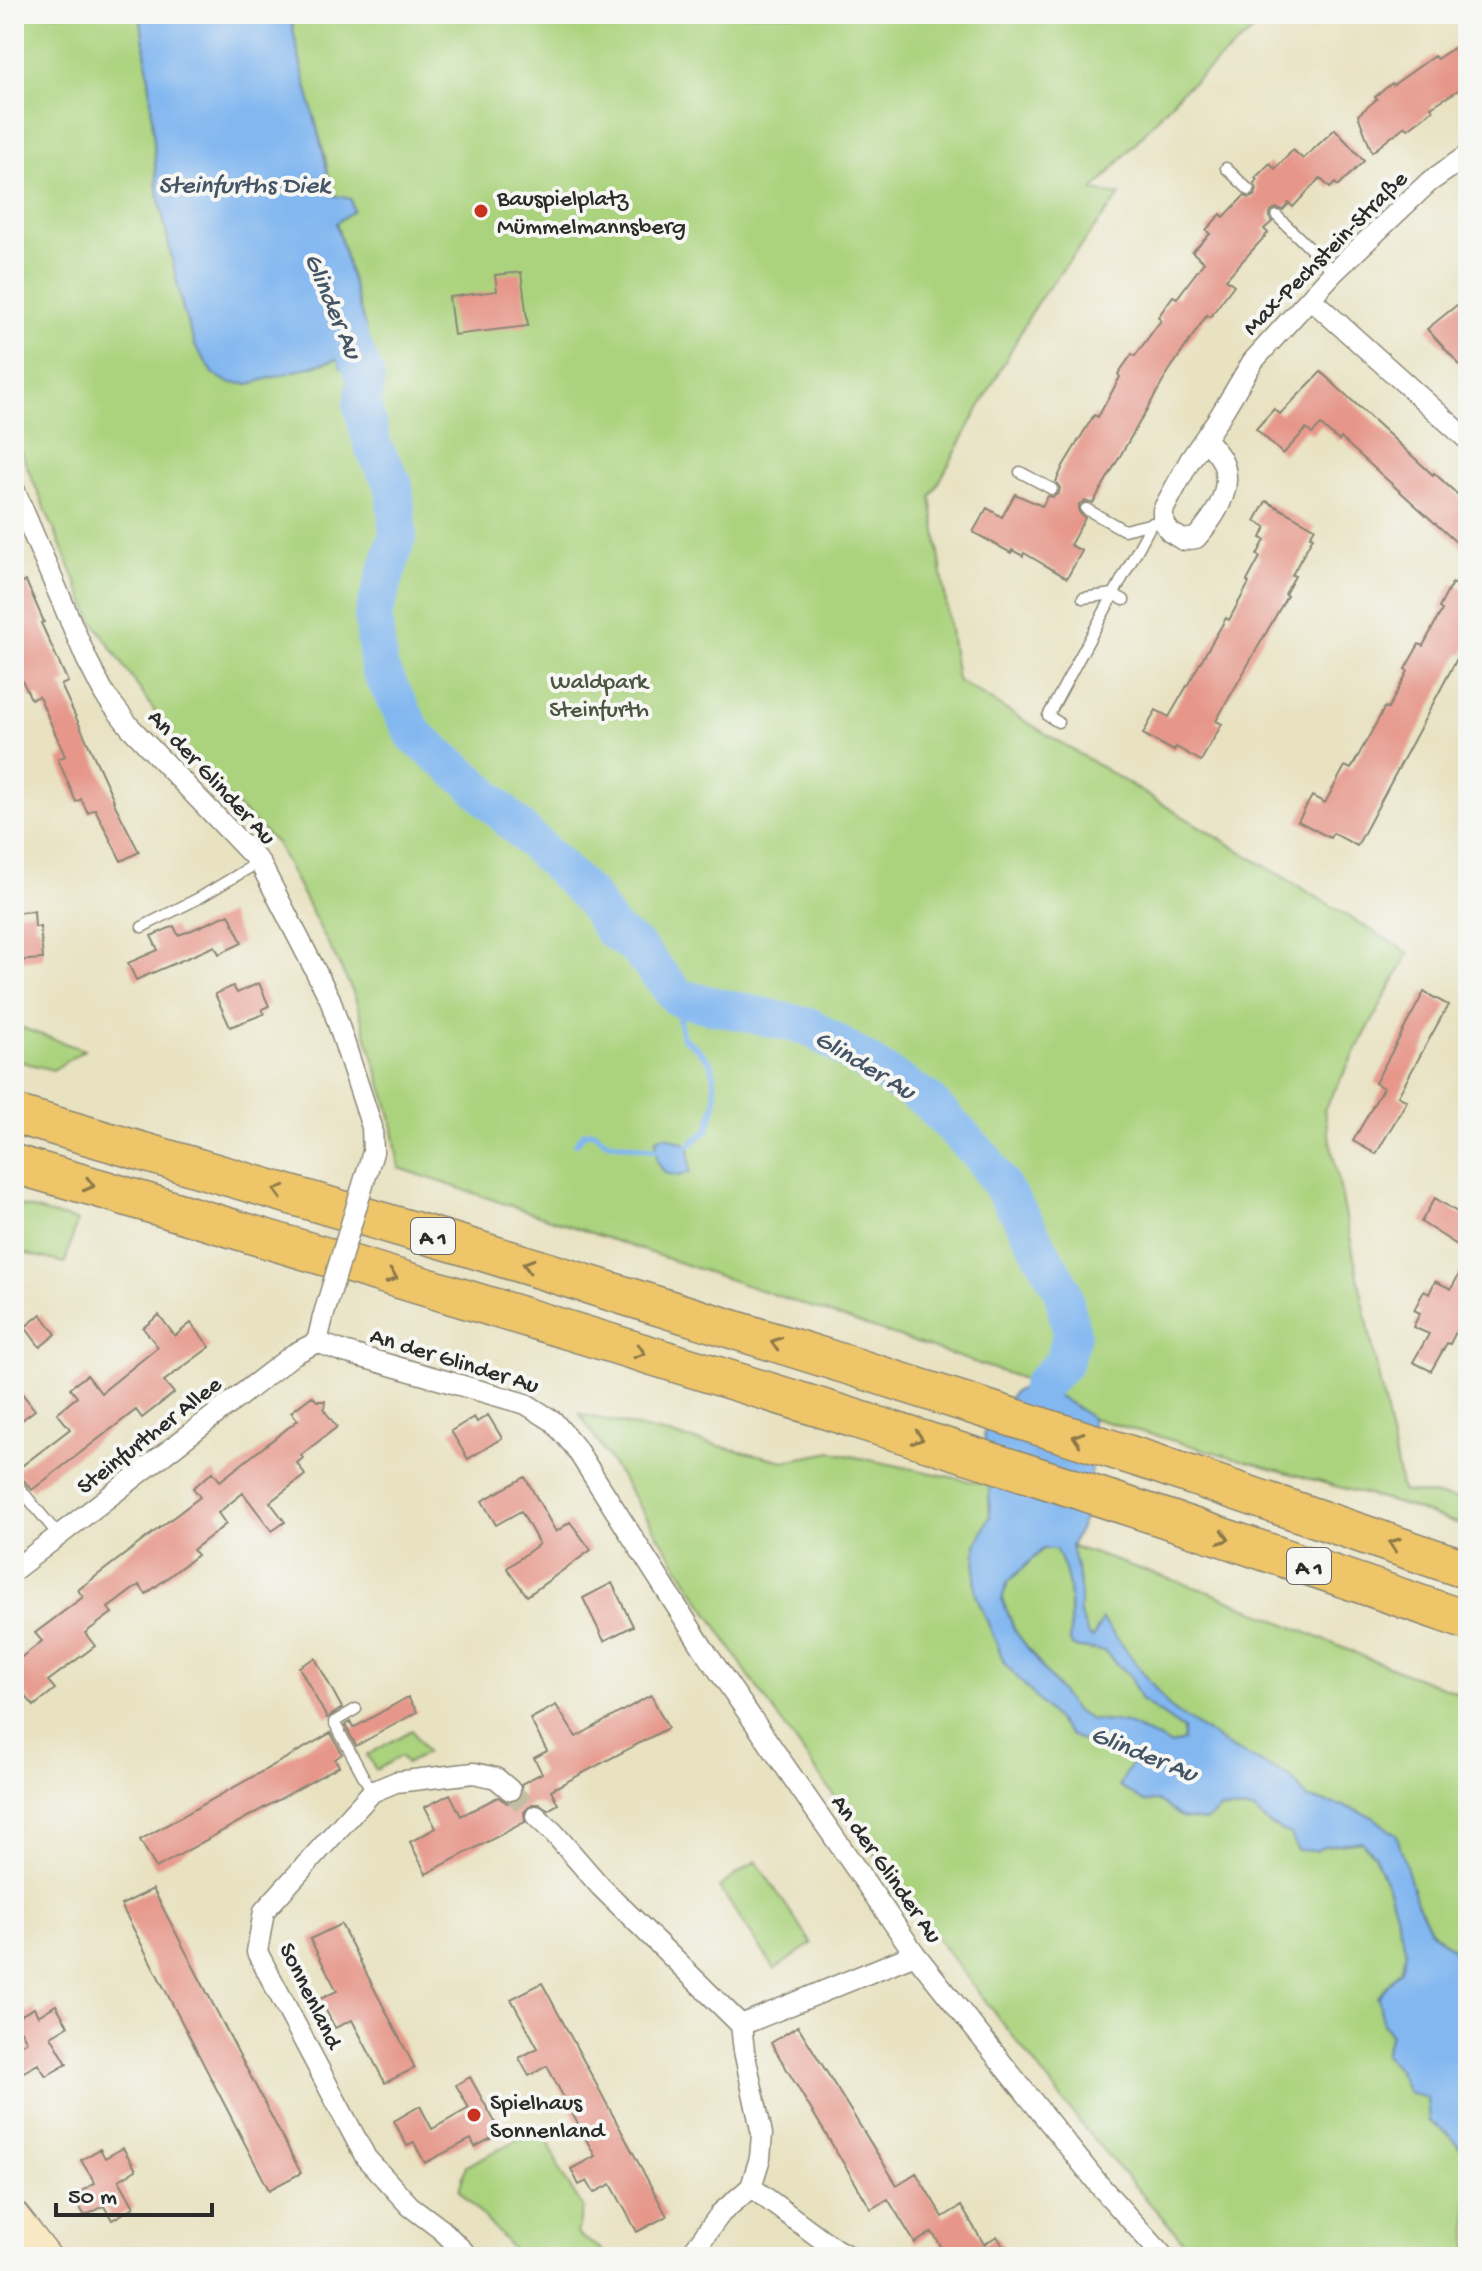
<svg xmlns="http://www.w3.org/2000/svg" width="1482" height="2271" viewBox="0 0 1482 2271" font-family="'Gochi Hand',sans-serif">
  <rect width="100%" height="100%" fill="#f6f6f2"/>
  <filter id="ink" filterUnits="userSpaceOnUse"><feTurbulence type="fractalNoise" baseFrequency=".0125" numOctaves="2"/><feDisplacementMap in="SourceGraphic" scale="16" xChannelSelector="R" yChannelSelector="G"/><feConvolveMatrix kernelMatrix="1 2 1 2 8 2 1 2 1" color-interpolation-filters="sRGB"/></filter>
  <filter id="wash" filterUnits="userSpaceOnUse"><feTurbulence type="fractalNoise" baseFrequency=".006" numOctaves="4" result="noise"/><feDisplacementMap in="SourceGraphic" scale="32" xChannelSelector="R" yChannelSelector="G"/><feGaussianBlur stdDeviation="1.8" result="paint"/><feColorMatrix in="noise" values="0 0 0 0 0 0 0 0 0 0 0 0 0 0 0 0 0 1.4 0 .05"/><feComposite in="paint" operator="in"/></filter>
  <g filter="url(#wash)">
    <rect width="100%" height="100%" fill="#e8e2c1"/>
    <path fill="#abd37e" stroke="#6b7f54" stroke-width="2" d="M14,14H140L150,87L157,188L172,260L296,370L338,359L366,363L367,335L336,222L325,156L298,60L290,14H1273L1179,94L1093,191L1120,195L1036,304L931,497L957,680L1409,953L1324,1110L1402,1491L1468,1500V1527L1403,1505L1092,1418L1041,1385L399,1168L391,1116L354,994L276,843L223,793L174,740L92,619L14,436Z
      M14,1025L84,1050L53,1070L14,1060Z
      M14,1204L77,1221L65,1263L14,1251Z
      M580,1414L784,1461L832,1452L989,1485L990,1516L976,1545L975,1592L1005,1664L1108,1749L1130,1753L1134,1762L1119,1786L1158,1801L1183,1818L1205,1821L1220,1809L1253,1810L1270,1825L1291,1835L1323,1846L1361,1841L1374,1855L1390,1892L1406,1951L1401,1969L1379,1997L1383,2024L1390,2034L1384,2055L1398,2069L1408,2092L1427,2097L1429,2121L1448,2134L1468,2156V2257H1197L1089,2134L916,1912L747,1673Z
      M1071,1546L1212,1593L1372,1660L1468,1697V1963L1432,1932L1417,1902L1396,1836L1373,1817L1344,1806L1308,1799L1290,1777L1231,1748L1171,1709L1102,1620L1093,1638L1088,1635L1080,1614V1584L1056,1550C1074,1578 1070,1610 1070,1642L1074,1647L1104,1651L1130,1676L1141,1700L1183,1729L1184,1741L1170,1745L1126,1723L1091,1720L1074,1710L1015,1631L1002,1599L1008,1582L1043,1549Z
      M412,1730L426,1753L406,1764L401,1756L376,1770L367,1755Z
      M756,1861L812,1944L775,1969L719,1887Z
      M543,2127L561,2173L583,2208L577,2234L602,2250L605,2257H520L459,2190L466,2166Z"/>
    <path fill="#82b7f0" stroke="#56718e" stroke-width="2" fill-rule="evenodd" d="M140,14H290C301,75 321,134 332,195L351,199L353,211L336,223L367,335L366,363L341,368L338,359L249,384L229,383L214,374L195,346L183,310L157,188L150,87Z
      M665,1136L689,1145L690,1172L679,1176L665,1173L657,1161L656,1139Z
      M1031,1382L1041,1385L1092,1418L1090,1485L1086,1515L1071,1546L1080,1584V1614L1088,1635L1093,1638L1102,1619L1171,1709L1231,1748L1290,1777L1308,1799L1344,1806L1373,1817L1397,1836L1417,1902L1432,1932L1468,1963V2156L1448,2134L1429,2121L1427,2098L1408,2093L1398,2069L1384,2055L1390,2034L1383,2024L1378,1997L1401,1969L1406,1951L1390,1892L1374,1854L1361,1841L1324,1846L1316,1851L1297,1850L1291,1835L1270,1825L1253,1810L1220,1809L1205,1821L1182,1818L1158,1801L1144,1802L1119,1786L1133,1762L1130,1753L1108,1749L1071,1736L1005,1664L975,1592L976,1545L990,1516L989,1485L984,1433L1013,1393ZM1043,1549H1055C1074,1577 1070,1609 1070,1642L1073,1647L1104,1651L1130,1676L1141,1700L1183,1729V1741L1170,1745L1126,1723L1091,1720L1074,1710L1015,1631L1002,1599L1008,1582Z"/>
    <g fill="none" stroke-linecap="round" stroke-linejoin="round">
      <path stroke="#82b7f0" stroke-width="6" d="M576,1144L584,1133L593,1132L607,1142L656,1150
        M689,1145L708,1130L716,1099L712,1064L696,1047L683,1038L679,1020L686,1009L698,1002"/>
      <path stroke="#82b7f0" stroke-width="38" d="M340,317L366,378L362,405L373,447L394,485L398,535L373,616L379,668L415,736L470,781L591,898L611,929L636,947L679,998L810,1027L926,1099L983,1158L1022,1218L1062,1289L1072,1334L1063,1363L1041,1385L1037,1398L1035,1435"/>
    </g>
    <g id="blocks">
      <path fill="#e6978a" d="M1468,38V84L1431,107L1433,110L1408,129L1405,126L1372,152L1358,115L1377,99L1375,97L1392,83L1393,85L1434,56L1437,59Z
        M1335,129L1364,161L1338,186L1335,183L1330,188L1320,178L1293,207L1289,203L1283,210L1276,208L1271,211L1269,217L1272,222L1264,229L1268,233L1226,279L1234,285L1210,317L1207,315L1169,371L1093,503L1085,501L1079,504V512L1085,518L1070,545L1082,551L1067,578L1024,553L1023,556L1012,550L1011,553L973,532L987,508L1002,517L1015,494L1042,506L1048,496L1053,497L1059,493L1060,488L1056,482L1063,466L1094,415L1098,417L1120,377L1118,374L1132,354L1135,356L1161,320L1158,317L1173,296L1177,298L1204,262L1192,252L1210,234L1206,230L1221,214L1224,217L1244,196L1250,198L1255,195L1257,189L1254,183L1257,180L1255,178L1270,163L1275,169L1293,150L1303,159Z
        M521,272L528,326L454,335L449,297L497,291L495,275Z
        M1468,296V374L1427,329Z
        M1321,372L1433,475L1434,473L1468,504V553L1341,438L1339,441L1321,425L1312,434L1306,429L1283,454L1256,429L1274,409L1280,414Z
        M1266,501L1315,528L1310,536L1313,537L1292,575L1295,576L1285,594L1287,596L1216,721L1222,724L1201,761L1176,747L1174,751L1143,734L1156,710L1169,717L1226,618L1229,620L1249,583L1247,581L1260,557L1257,555L1265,540L1261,538L1266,527L1255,521Z
        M26,581L44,622L41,623L68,682L61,685L114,800L113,801L139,852L121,861L95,809L88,813L81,799L76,802L58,759L65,756L39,696L31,699L14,663V586Z
        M1452,583L1468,591V645L1463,655L1460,653L1357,846L1333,833L1330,838L1298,821L1312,796L1325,803L1345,766L1351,769L1385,707L1388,709L1408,671L1405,669L1419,644L1423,646L1442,610L1439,608Z
        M34,911L35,927H40L43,959L14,961V913Z
        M229,914L242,943L219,954L215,946L136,980L128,963L158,950L151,936L174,926L178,935L187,932Z
        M259,983L269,1006L262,1009L264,1014L230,1027L215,994L233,986L237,993Z
        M1424,992L1448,1005L1398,1096L1407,1101L1376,1154L1353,1141L1383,1088L1375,1083Z
        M1435,1198L1468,1219V1252L1421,1222Z
        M1468,1258V1307L1450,1344L1447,1343L1431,1371L1413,1362L1429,1334L1413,1327L1420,1313L1414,1310L1424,1291L1429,1294L1435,1281L1451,1289Z
        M41,1314L56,1334L40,1347L25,1327Z
        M159,1315L175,1336L191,1323L210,1347L164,1381L174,1393L142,1418L136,1410L32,1490L20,1476L14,1472L70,1429L57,1413L77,1397L70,1388L87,1375L101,1393L158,1347L143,1328Z
        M14,1383L35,1410L14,1426Z
        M312,1396L317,1401H325L324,1410L337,1427L301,1455L303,1458L297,1463L305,1475L270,1502L285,1522L272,1531L243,1493L218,1513L226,1524L193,1550L197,1555L146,1594L139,1585L108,1608L112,1613L85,1633L95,1646L48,1681L55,1689L34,1706L14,1682V1663L42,1641L35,1633L83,1597L78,1590L200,1497L193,1488L213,1472L220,1481L298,1420L291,1412Z
        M488,1415L502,1438L468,1459L451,1431L474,1417L477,1422Z
        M525,1477L556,1532L570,1522L591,1550L527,1596L507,1568L539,1544L521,1511L496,1525L482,1501Z
        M612,1583L633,1626L604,1641L583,1598Z
        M315,1658L342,1708L327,1718L299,1667Z
        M651,1695L668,1728L551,1790L558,1804L548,1810L540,1804H532L524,1812L525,1822L426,1874L410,1842L436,1828L425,1807L450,1794L461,1816L498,1797L507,1803L514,1802L519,1799L523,1793L521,1784L542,1773L534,1758L547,1751L530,1719L556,1705L576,1737Z
        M408,1697L417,1712L356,1746L345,1725L350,1722L353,1728Z
        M331,1733L342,1754L335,1759L339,1766L156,1868L140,1840Z
        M153,1889L301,2173L269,2190L121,1905Z
        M341,1924L415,2068L385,2083L352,2020L335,2028L320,1999L337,1991L310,1939Z
        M542,1983L667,2216L637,2232L611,2184L594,2193L587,2181L579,2185L571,2169L595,2156L547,2066L529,2076L519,2058L538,2048L511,1999Z
        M56,2005L68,2026L51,2036L67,2064L46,2076L38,2064L20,2074L14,2064V2048L27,2041L14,2019L34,2008L38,2016Z
        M798,2026L897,2185L916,2173L943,2217L961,2206L984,2244L997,2236L1010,2257H948L932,2232L915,2243L888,2199L871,2209L771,2043Z
        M470,2077L501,2133L475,2147L471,2139L425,2163L414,2143L407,2146L394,2121L420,2106L432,2129L469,2108L456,2085Z
        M123,2148L136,2170L119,2180L134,2207L112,2220L104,2206L85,2216L73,2196L95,2183L81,2160L100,2149L105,2158Z"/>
    </g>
  </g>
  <g filter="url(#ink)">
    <use href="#blocks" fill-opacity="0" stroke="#8a8676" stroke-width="2"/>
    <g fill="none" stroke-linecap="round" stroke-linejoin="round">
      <path stroke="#c2bda3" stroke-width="20" stroke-dasharray="20 10" stroke-linecap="butt" d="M510,1790L536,1816"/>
      <g stroke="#8a8676" stroke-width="13">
        <path id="lane" d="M1226,168L1249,190
          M1277,216L1334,272
          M1020,472L1052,489
          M1086,509L1124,530L1153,523
          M1083,598L1113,594L1124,600
          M1058,722L1048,716L1152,523
          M142,927L199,898L259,862
          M14,1481L59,1536
          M356,1709L334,1722L372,1792"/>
      </g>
      <g stroke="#8a8676" stroke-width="23">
        <path id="street" d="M1311,299L1468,440
          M1205,438C1210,445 1217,452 1221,459C1236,487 1215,517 1196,538L1183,540L1170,532L1163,521V510L1190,460L1220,416L1253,361L1334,272L1429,182L1468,155
          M14,489L87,660L105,695L130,727L260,863L330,999L372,1127L373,1152
          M323,1317L317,1342L344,1352L526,1404L553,1421L575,1447L703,1648L915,1954L1100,2186L1164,2257
          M14,1570L294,1354L317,1342
          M536,1816L554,1833L600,1886L741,2025L915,1954
          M751,2187L835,2249L850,2257
          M469,2257L442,2230L410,2206L366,2158L257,1952L264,1911L372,1792L396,1782L474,1773L496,1778L510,1790
          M689,2257L721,2213L751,2187L760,2158L762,2134L744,2051L741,2025"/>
      </g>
      <g stroke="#8a8676" stroke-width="31">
        <path id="secondary" d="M14,2215L47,2257"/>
      </g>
      <g stroke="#8a8676" stroke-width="41">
        <path id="highway" d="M14,1114L458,1244L851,1366L1152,1462L1468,1570
          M14,1164L105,1190C561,1328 1018,1463 1468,1621"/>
      </g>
      <use href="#lane" stroke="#fff" stroke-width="10"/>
      <use href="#street" stroke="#fff" stroke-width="20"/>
      <use href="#secondary" stroke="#f8e8c3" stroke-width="28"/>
      <use href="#highway" stroke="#eec569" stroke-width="38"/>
      <g stroke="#8a8676" stroke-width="23" stroke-linecap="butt">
        <path id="street-bridge" d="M323,1317L373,1152"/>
      </g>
      <use href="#street-bridge" stroke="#fff" stroke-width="20"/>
    </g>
    <defs><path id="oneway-chevron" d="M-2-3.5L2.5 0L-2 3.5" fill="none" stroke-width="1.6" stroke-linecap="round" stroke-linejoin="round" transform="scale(2)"/></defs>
    <g stroke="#8c784a">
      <use href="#oneway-chevron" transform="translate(89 1185) rotate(15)"/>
      <use href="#oneway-chevron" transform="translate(279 1191) rotate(-164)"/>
      <use href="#oneway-chevron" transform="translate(528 1265) rotate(-163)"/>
      <use href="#oneway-chevron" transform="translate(392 1277) rotate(17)"/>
      <use href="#oneway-chevron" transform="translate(776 1343) rotate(-163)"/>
      <use href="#oneway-chevron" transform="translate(640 1352) rotate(17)"/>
      <use href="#oneway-chevron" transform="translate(918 1438) rotate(18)"/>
      <use href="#oneway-chevron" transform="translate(1078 1438) rotate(-162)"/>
      <use href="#oneway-chevron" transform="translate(1224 1538) rotate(18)"/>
      <use href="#oneway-chevron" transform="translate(1394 1544) rotate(-161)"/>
    </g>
  </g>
  <g fill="#c8321e" stroke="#f6f6f2" stroke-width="3">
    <circle cx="481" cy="211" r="8"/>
    <circle cx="474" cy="2115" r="8"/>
  </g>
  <g text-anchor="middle" stroke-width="8" stroke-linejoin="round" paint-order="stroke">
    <g fill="#f6f6f2" stroke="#686867" stroke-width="2">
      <rect x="411" y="1218" width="44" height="36" rx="6"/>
      <rect x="1287" y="1548" width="44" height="36" rx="6"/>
    </g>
    <g font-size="22" font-weight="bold" fill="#2b2b2b">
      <text x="433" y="1244">A 1</text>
      <text x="1309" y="1574">A 1</text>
    </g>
    <g font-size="24" fill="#2b2b2b" stroke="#f6f6f2" text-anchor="start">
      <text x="497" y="205">Bauspielplatz<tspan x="497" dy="28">Mümmelmannsberg</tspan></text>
      <text x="490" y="2109">Spielhaus<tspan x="490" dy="28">Sonnenland</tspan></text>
    </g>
    <g font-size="24" fill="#2b2b2b" stroke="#f6f6f2">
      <text transform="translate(1324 252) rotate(-45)" y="8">Max-Pechstein-Straße</text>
      <text transform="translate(213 776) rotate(47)" y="8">An der Glinder Au</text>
      <text transform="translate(455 1359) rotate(17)" y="8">An der Glinder Au</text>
      <text transform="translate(148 1434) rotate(-38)" y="8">Steinfurther Allee</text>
      <text transform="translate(888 1868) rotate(55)" y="8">An der Glinder Au</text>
      <text transform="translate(312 1995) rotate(64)" y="8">Sonnenland</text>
    </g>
    <g font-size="24" fill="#4b5540" stroke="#f6f6f2">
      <text x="599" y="688">Waldpark<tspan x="599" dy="28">Steinfurth</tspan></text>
    </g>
    <g font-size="26" font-style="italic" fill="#455566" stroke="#f6f6f2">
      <text x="244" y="192">Steinfurths Diek</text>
      <text transform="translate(335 305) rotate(67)" y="9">Glinder Au</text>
      <text transform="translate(866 1063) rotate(31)" y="9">Glinder Au</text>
      <text transform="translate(1145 1752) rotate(22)" y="9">Glinder Au</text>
    </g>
  </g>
  <rect width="1482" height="2271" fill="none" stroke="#f6f6f2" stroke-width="48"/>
  <path d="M56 2203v12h156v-12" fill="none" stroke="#2b2b2b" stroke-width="4"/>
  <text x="68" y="2203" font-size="24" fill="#2b2b2b" stroke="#f6f6f2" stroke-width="6" paint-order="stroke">50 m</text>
</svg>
